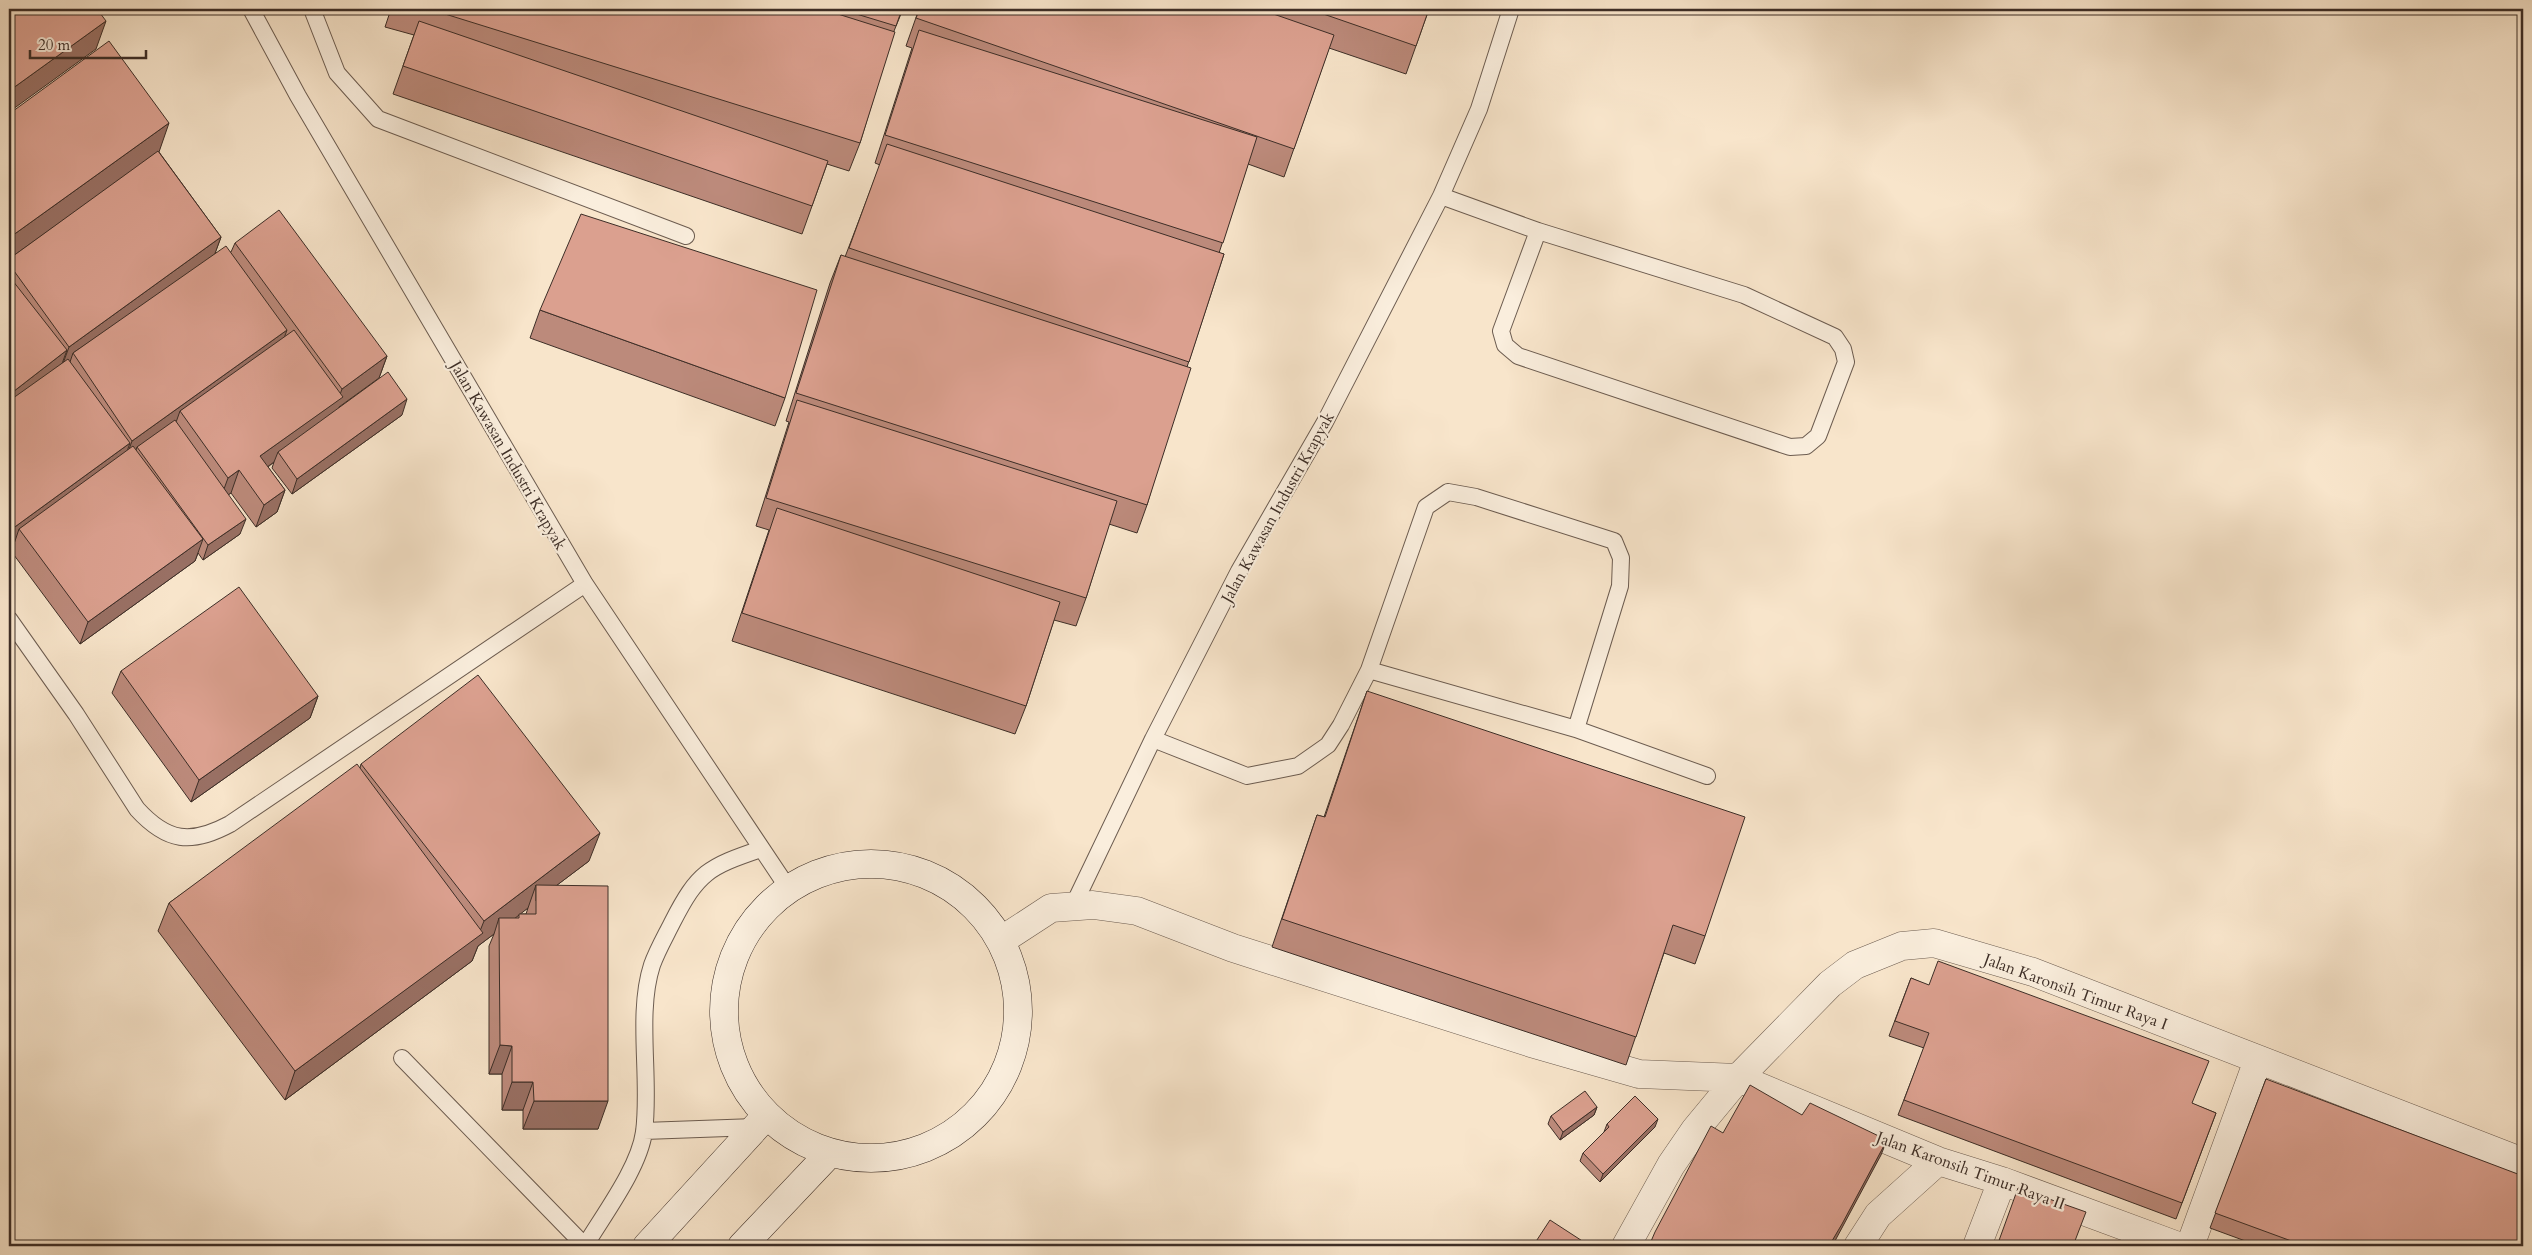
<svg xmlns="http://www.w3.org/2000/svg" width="2532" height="1255" viewBox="0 0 2532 1255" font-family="Cardo,serif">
  <rect width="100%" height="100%" fill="#f8e5cb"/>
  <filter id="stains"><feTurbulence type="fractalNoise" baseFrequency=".004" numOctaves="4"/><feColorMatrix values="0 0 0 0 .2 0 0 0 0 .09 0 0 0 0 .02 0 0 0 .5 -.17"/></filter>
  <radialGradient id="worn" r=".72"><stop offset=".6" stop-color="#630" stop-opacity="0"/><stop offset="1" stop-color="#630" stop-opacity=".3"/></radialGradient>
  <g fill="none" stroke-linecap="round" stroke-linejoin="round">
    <g stroke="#6c5c50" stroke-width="18">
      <path id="lane" d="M251,9L298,96L585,584L788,888
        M312,9L337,73L378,119L686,236
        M1441,196L1538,231L1744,295L1835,337L1843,349L1846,362L1818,436L1806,446L1790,447L1518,356L1505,345L1501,331L1538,231
        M9,619L76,714L137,809C167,842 191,845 230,824L585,584
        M1369,670L1576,729L1707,776
        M1153,739L1247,776L1298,766L1328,745L1341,725L1369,670L1426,507L1448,492L1476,497L1614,541L1621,558L1620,586L1576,729
        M1074,904L1153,739L1239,571L1325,422L1441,196L1479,109L1511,9
        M402,1058L585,1246C604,1214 639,1168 644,1132C651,1080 636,1014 652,965C657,951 665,937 672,923C698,872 708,867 761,849
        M644,1131L755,1127"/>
    </g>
    <g stroke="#6c5c50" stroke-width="29">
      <path id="street" d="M1002,940L1051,908L1093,905L1137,911L1233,948L1531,1043L1639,1074L1738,1078L1938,1161L2002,1181L2178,1246
        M1626,1246L1671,1165L1695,1130L1738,1078L1830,984L1855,965L1902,946L1934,943L2033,972L2523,1162
        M1858,1246L1878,1215L1938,1161
        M1977,1246L2002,1181
        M2190,1246L2258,1060"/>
    </g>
    <g stroke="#3d2e27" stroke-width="29">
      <path id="secondary" d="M724 1011a147 147 0 1 1 294 0a147 147 0 1 1-294 0Z
        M647,1246L766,1116
        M742,1246L830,1153"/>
    </g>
    <use href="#lane" stroke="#faeedd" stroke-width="16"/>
    <use href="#street" stroke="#faeedd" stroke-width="28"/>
    <use href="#secondary" stroke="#faeedd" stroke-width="28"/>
  </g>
  <path fill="#bc8a7b" stroke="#3d2e27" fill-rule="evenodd" d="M391,9H903L894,31L860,143L849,171L827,164L802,234L393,94L414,35L385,27Z
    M919,9H1429L1406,74L1329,48L1284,177L1248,164L1219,253L1224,254L1187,367L1147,505L1137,533L1109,524L1086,598L1076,626L1054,620L1026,706L1015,734L732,641L769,530L756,526L789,422L786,421L830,283L841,255L845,257L880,165L875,163L912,48L906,46Z
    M9,114L159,152L221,237L215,253L231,252L235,243L387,356L379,378L339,408L402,415L292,494L272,468L274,462L268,467L285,490L277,512L256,527L231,493L228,495L240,534L203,560L198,553L195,561L80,644L11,551L14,544L9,548Z
    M540,310L785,398L775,426L530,338Z
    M121,671L318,696L310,718L191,802L112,693Z
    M1367,691L1705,936L1695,964L1664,953L1626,1065L1272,947L1317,815L1324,817Z
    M361,764L589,861L557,885L598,1129H523V1110H502V1074H489V946L494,934L478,946L472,961L285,1100L158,931L169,903L360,768ZM528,908L526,914H519Z
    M1911,978L2193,1104L2216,1113L2176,1219L1898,1115L1924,1048L1889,1036Z
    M2266,1079L2523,1246H2259L2210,1228Z
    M1597,1107L1594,1115L1560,1140L1548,1124L1551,1116Z
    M1607,1124L1655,1127L1600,1182L1580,1161L1583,1153L1604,1132Z"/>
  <path fill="#997064" stroke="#3d2e27" d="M106,21L96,49L9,112V91Z
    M169,123L159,152L9,259V238Z
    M221,237L213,259L73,353L70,362L61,369L69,347Z
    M287,330L279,352L180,411L174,428L137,447L134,456L124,463L132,441Z
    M67,350L59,372L9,411V395Z
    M387,356L379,378L339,407L335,419L278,452L274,462L252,478L260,456L338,400L342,389Z
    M407,399L402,415L292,494L297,479Z
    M130,443L122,465L19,529L14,544L9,548V538L12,529Z
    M239,470L231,493L220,500L228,478Z
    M285,490L277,512L256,527L264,505Z
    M246,519L240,534L203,560L208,545Z
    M203,539L195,561L80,644L88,622Z
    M318,696L310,718L191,802L199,780Z
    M600,833L589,861L536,901V885L528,908L500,930L499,918L494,934L478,946L472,961L285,1100L295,1071L478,936L484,921Z
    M500,1045L512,1046L502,1074H489Z
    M512,1082H533L523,1110H502Z
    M534,1101H608L598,1129H523Z
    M1597,1107L1594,1115L1560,1140L1563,1132Z
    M1658,1119L1655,1127L1600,1182L1603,1174Z
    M1887,1140L1881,1155L1836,1239L1832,1246H1829Z"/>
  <path fill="#dba08f" stroke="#3d2e27" d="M9,9H97L106,21L9,91Z
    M429,9H822L895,32L860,143Z
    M840,9H902L896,26Z
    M920,9H1259L1334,35L1294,149L916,18Z
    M1309,9H1429L1416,46Z
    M419,21L828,161L812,206L403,66Z
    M919,30L1257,137L1223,243L885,135Z
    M109,41L169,123L9,238V114Z
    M887,144L1224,254L1189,362L849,248Z
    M158,151L221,237L69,347L9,264V259Z
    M279,210L387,356L342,389L235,243Z
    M581,214L817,290L785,398L540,310Z
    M226,246L287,330L132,441L73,353Z
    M841,255L1191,368L1147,505L796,393Z
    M9,276L67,350L9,395Z
    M294,330L343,397L260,456L285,490L264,505L239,470L228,478L180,411Z
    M68,359L130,443L12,529L9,524V401Z
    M388,372L407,399L297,479L278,452Z
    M797,400L1117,501L1086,598L766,498Z
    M175,420L246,519L208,545L137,447Z
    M133,446L203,539L88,622L19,529Z
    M777,508L1060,602L1026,706L742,613Z
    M239,587L318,696L199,780L121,671Z
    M478,675L600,833L484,921L361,764Z
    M1367,691L1745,817L1705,936L1673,925L1636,1037L1282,919L1317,815L1325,817Z
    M357,764L483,933L295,1071L169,903Z
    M536,885L608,886V1101H534L533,1082H512V1046L500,1045L499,918H519V914H536Z
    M1938,961L2209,1061L2192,1103L2216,1113L2182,1203L1904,1100L1929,1033L1895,1021L1911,978L1929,985Z
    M2266,1079L2523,1176V1246H2305L2215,1213Z
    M1750,1085L1802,1115L1810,1103L1887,1140L1842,1224L1829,1246H1649L1655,1232L1711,1126L1723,1133Z
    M1585,1091L1597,1107L1563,1132L1551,1116Z
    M1635,1096L1658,1119L1603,1174L1583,1153L1609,1127L1607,1124Z
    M2018,1188L2086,1212L2073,1246H1997Z
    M1550,1220L1590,1246H1533Z"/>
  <g text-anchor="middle" stroke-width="4.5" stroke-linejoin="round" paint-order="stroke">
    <g font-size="16" fill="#3d2e27" stroke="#faeedd">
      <text transform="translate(509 455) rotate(60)" y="6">Jalan Kawasan Industri Krapyak</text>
      <text transform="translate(1277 507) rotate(-61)" y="6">Jalan Kawasan Industri Krapyak</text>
      <text transform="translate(2076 991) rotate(20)" y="6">Jalan Karonsih Timur Raya I</text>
      <text transform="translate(1971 1170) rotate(20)" y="6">Jalan Karonsih Timur Raya II</text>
    </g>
  </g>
  <rect width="2532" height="1255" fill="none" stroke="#f8e5cb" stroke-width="30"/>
  <rect x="10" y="10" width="2512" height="1235" fill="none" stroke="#3d2e27" stroke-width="2.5"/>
  <rect x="15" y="15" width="2502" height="1225" fill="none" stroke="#3d2e27"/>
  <path d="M30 50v8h116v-8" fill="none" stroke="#3d2e27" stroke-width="2.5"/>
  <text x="38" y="50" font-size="15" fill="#3d2e27" stroke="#faeedd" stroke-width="4" paint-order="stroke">20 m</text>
  <rect width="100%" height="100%" filter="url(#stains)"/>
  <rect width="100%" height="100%" fill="url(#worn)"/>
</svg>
